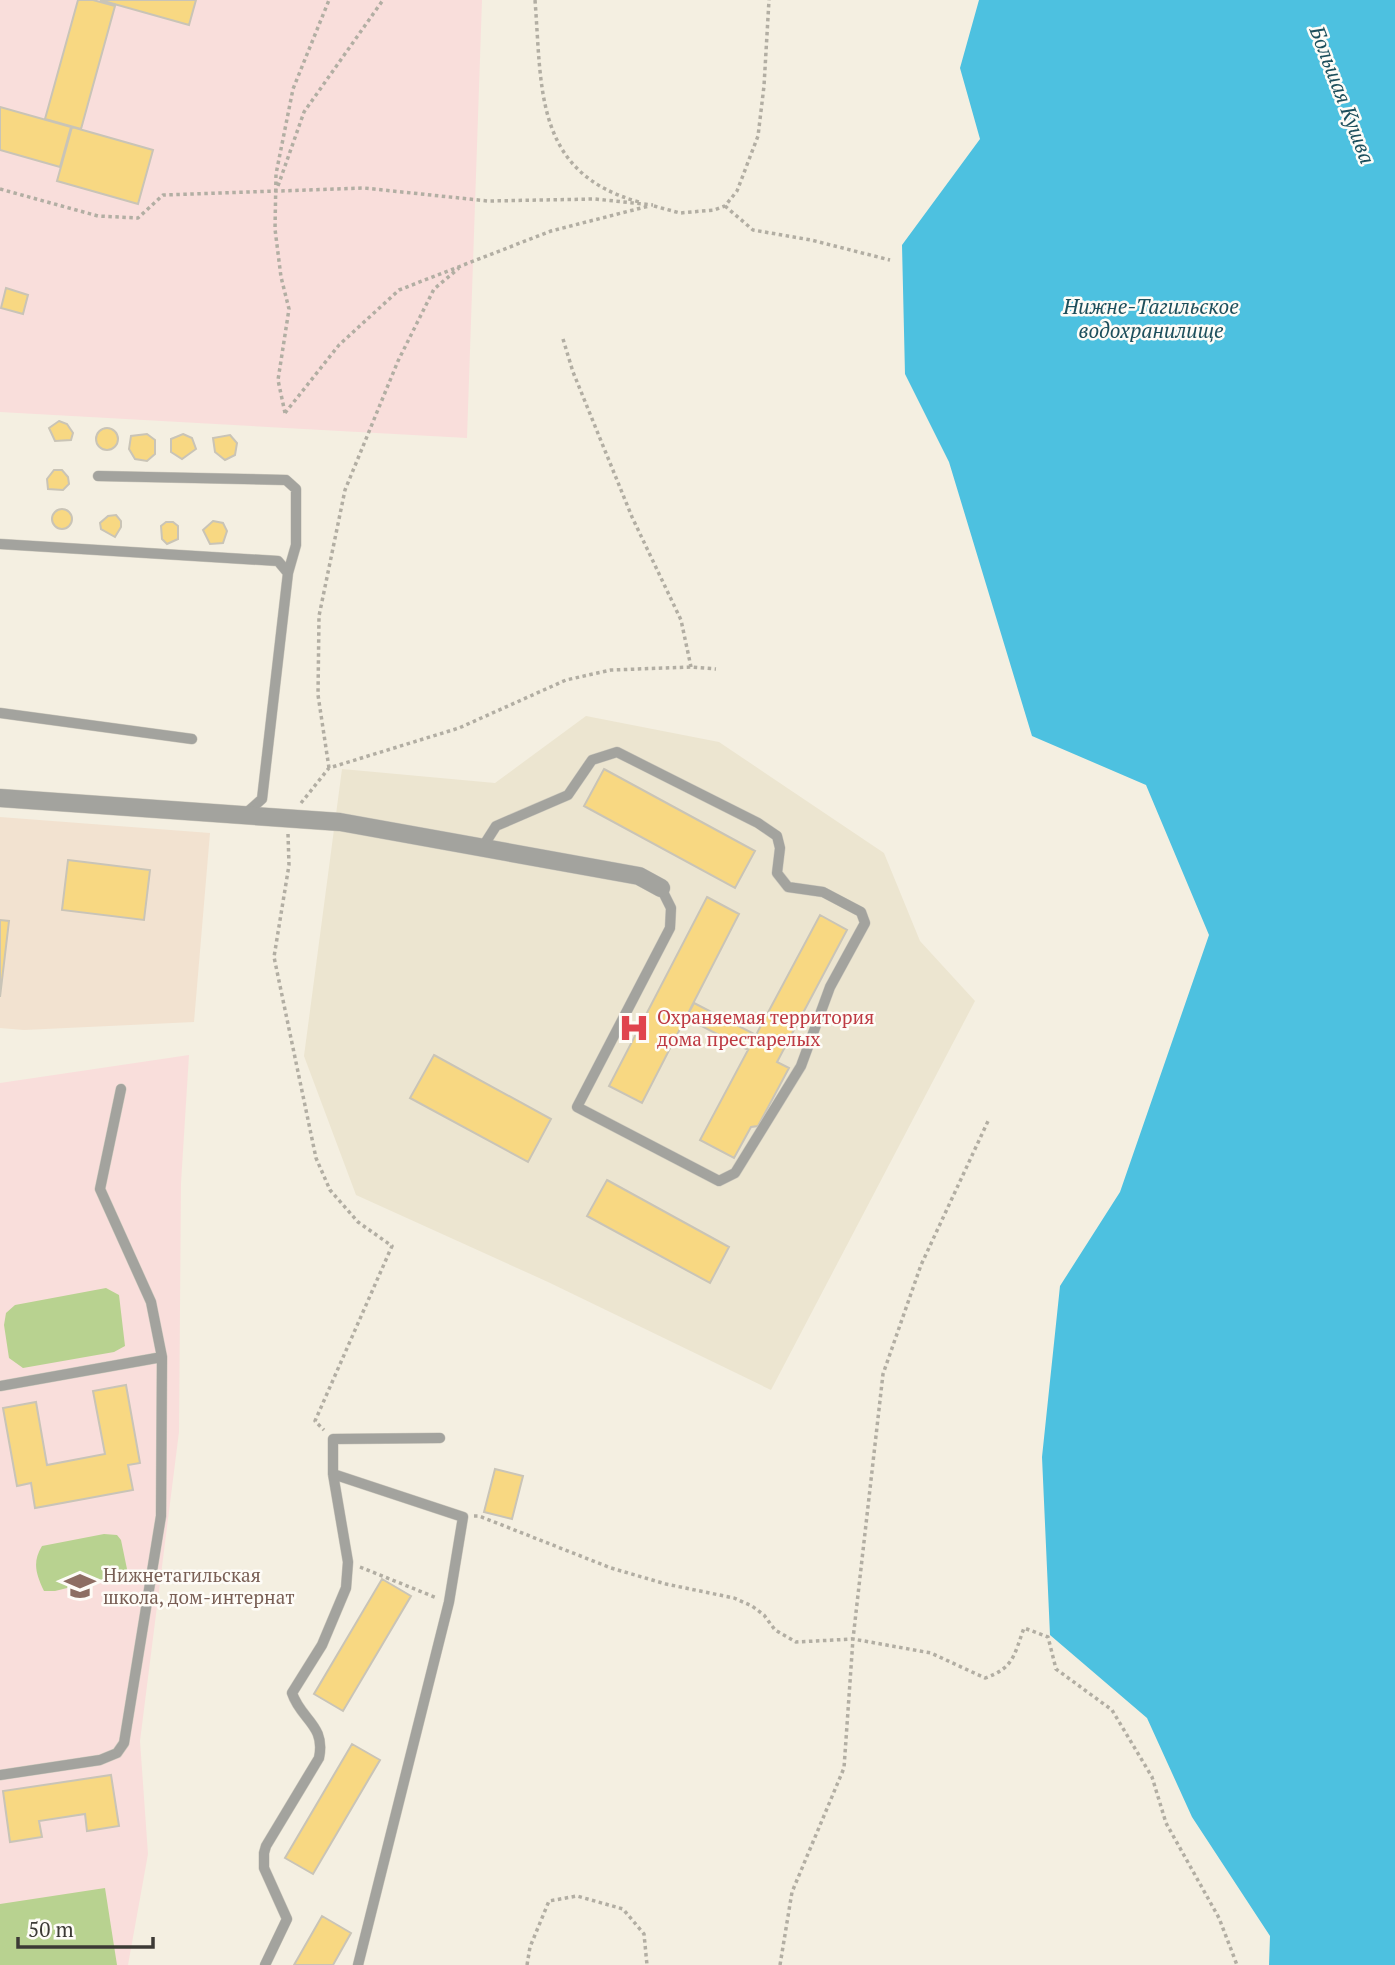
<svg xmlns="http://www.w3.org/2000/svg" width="1395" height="1965" viewBox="0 0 1395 1965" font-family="'PT Serif',serif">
  <rect width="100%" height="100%" fill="#f4efe1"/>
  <path fill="#ece5d0" d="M586,716L719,742L884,853L920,941L975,1001L771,1390L548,1282L356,1195L304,1056L342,769L495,783Z"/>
  <path fill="#f2e2d0" d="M0,817L210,833L194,1022L24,1030L0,1028Z"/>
  <path fill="#f9dedb" d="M0,0H482L467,438L0,412Z
    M189,1055L181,1183L179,1432L140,1741L148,1854L128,1965H0V1083Z"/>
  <path fill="#b8d290" d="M106,1288L119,1295L125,1346L114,1352L23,1368L9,1358L4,1325L6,1313L15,1305Z
    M104,1534L117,1535L121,1540L127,1569L124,1574L55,1591H44C36,1574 32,1562 42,1546Z
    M105,1888L117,1965H0V1904Z"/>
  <path fill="#4dc1e0" d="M979,0H1395V1965H1269L1270,1936L1192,1817L1147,1718L1050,1635L1042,1457L1060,1286L1120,1192L1209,935L1146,785L1032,736L949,462L905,374L902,245L980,139L960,68Z"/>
  <path fill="#f8d882" stroke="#c9c4b7" stroke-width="2" d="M78,0H93L115,6L81,129L45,119Z
    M100,0H196L189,25Z
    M0,107L71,127L60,167L0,150Z
    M72,127L153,150L138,204L57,181Z
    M6,288L28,295L23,314L1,308Z
    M59,421L67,424L73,433L71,440L55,441L49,428Z
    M96 439a11 11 0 1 1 22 0a11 11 0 1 1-22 0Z
    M147,434L155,440V454L147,461L135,459L129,449L131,436Z
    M183,434L192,438L196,449L182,459L171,452V439Z
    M230,435L237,443L235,455L225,460L215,452L213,438Z
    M54,470H62L68,477L69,484L63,490L48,489L47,479Z
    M52 519a10 10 0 1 1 20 0a10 10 0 1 1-20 0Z
    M116,515L121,521V527L115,537L101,529L100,523L108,516Z
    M213,521L223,523L227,531L223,543L210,544L203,530Z
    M166,522H173L178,526V539L167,544L162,539L161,526Z
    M604,769L755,851L735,888L584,806Z
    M68,860L150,870L144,920L62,910Z
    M707,897L739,914L642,1103L609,1086Z
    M820,915L847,930L777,1062L789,1068L758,1126L751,1127L734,1158L700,1140Z
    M0,920L9,921L0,997Z
    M694,1003L756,1035L748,1050L686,1018Z
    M434,1055L551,1119L528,1162L410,1098Z
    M607,1180L729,1247L710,1283L587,1216Z
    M126,1385L140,1463L128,1465L133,1490L35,1508L31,1483L17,1486L3,1408L36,1402L47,1465L105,1454L93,1391Z
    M495,1469L523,1476L512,1519L484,1512Z
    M382,1579L411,1596L343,1711L314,1694Z
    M352,1744L380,1760L313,1874L285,1858Z
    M111,1775L119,1826L87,1831L85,1814L39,1821L42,1837L10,1842L3,1791Z
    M322,1916L351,1933L333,1965H294Z"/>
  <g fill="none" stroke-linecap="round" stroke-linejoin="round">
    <g stroke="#cfcbbf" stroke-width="11">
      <path id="lane" d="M98,476L286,480L296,489V545L288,573
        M0,544L278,561L288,573L262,799L244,815
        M0,713L192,739
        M482,848L496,826L568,795L592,760L617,752L758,823L777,836L780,848L777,873L788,887L823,892L861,912L865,923L830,987L801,1066L735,1173L719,1181L577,1107L670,928L671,908L661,888
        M121,1089L100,1189L151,1302L162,1357
        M0,1386L162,1357L161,1516L124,1743L117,1753L100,1760L0,1775
        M333,1474L463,1517L449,1602L358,1965
        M265,1965L287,1919L264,1868V1853L266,1846L319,1758C326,1725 301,1720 292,1693L322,1645L346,1588L348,1562L333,1474V1439L440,1438"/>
    </g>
    <g stroke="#cfcbbf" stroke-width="19">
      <path id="street" d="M0,798L340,822L639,876L661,888"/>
    </g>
    <path stroke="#b2aea3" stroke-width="3.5" stroke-dasharray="3.5 3.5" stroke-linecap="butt" d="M535,0C542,89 534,173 639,202
      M278,186L304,112L383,0
      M0,189L98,216L138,218L163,195L364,188L488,201L595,199L653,205
      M654,206L680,213L714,210L725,206L737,191L758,136L764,86L769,0
      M725,206L753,230L811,240L890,260
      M563,339L573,372L632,517L681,620L691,667
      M285,413L339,345L399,290L551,231L649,206
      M285,413L278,380L289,309L281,277L275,229L276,174L293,89L329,0
      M329,768L318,695L319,616L345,490L398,361L434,289L459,268
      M301,803L329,768L459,728L566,680L611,670L691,667L716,669
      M288,834L289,865L274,957L316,1158L330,1190L358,1222L392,1246L315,1421L324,1430
      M474,1516H479L611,1568L666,1584L734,1598L752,1606L764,1615L775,1630L796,1642L853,1639L931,1653L985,1678C1014,1668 1014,1655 1024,1628L1048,1637L1056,1669L1112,1710L1152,1777L1166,1823L1219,1918L1237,1965
      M360,1567L437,1598
      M527,1965L530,1947L549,1901L577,1896L623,1909L644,1934L647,1965
      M780,1965L792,1892L844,1768L853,1639L883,1374L921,1265L989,1119"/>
    <use href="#lane" stroke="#a3a39e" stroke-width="10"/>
    <use href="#street" stroke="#a3a39e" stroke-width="18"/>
  </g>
  <defs>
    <g id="hospital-bare" transform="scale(2.415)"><path d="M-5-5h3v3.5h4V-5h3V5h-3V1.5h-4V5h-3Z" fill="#e0444e" stroke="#fefcf7" stroke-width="2.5" paint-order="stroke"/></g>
    <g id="school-bare" transform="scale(2.415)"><path d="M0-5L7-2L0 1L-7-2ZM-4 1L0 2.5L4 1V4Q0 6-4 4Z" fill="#8d6e63" stroke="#fefcf7" stroke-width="2.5" paint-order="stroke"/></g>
  </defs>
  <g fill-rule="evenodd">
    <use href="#hospital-bare" x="634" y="1028"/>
    <use href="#school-bare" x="80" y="1586"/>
  </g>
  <g text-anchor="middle" stroke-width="5" stroke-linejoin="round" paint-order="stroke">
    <g font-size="19" fill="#be3a42" stroke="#fefcf7" text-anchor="start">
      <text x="657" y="1024">Охраняемая территория<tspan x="657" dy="22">дома престарелых</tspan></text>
    </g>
    <g font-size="19" fill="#785e54" stroke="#fefcf7" text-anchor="start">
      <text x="103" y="1582">Нижнетагильская<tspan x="103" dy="22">школа, дом-интернат</tspan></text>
    </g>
    <g font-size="21" font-style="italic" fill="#1d4f5c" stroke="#fefcf7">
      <text transform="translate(1342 95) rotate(69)" y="7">Большая Кушва</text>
      <text x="1151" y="314">Нижне-Тагильское<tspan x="1151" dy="24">водохранилище</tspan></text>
    </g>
  </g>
  <path d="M18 1937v10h135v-10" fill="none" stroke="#3c3a35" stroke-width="3.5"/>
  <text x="28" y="1937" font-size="21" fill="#3c3a35" stroke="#fefcf7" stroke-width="5" paint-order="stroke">50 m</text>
</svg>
